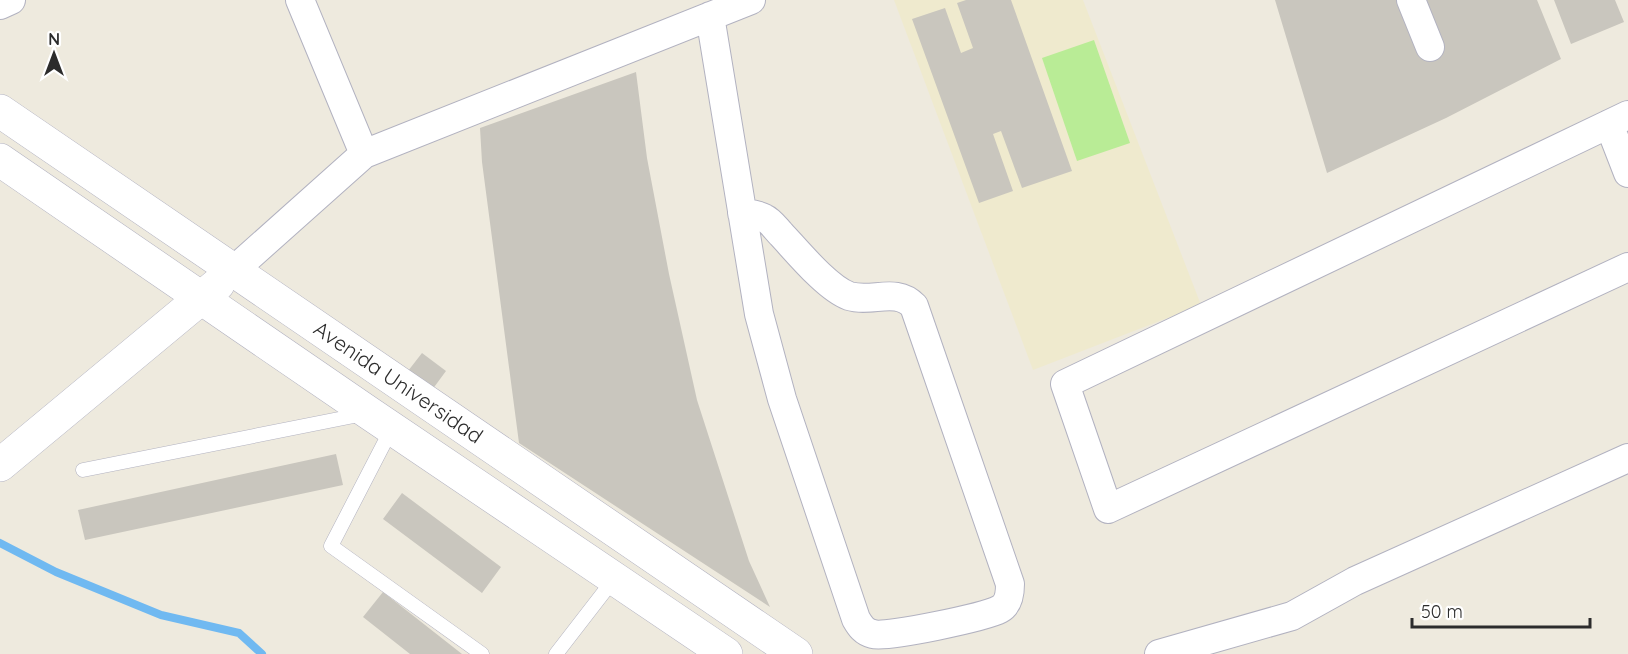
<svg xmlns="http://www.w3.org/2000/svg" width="1628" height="654" viewBox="0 0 1628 654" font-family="Quicksand,sans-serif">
  <rect width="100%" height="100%" fill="#eeeade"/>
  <path fill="#efeace" d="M894,0H1083L1201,305L1033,370Z"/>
  <path fill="#b9ec96" d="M1094,40L1130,143L1077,161L1042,58Z"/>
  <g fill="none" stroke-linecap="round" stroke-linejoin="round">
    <path stroke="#70b9f1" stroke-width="8" d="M0,543L56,572L161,615L239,633L262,654"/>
  </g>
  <path fill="#c9c6be" d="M966,0H1011L1072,171L1022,188L1001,131L993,134L1013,191L979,203L912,19L945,8L961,53L973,48L957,3Z
    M1275,0H1537L1561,59L1446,118L1327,173Z
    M1554,0H1615L1624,22L1571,44Z
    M636,72L647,158L669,274L697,400L749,561L770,607L519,443L482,162L480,128Z
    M422,353L446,371L432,390L408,371Z
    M336,454L343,485L85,540L78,510Z
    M402,493L501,567L482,593L383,519Z
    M383,592L462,654H410L363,617Z"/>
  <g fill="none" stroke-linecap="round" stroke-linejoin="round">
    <g stroke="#b2b2c0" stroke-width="15">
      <path id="lane" d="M392,428L331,546L482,654
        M83,470L364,414
        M556,654L614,579"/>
    </g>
    <g stroke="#b2b2c0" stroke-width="30">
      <path id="street" d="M300,0L364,154
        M1411,0L1430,47
        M0,5L11,0
        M710,16L759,314L782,399L856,619C860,626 864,632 873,634C887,638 985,617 1000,609C1009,604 1010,593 1010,584L914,306C896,287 872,303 849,296C827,288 797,251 781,234C776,229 771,221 764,218C757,214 750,214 742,213
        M1628,115L1065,384L1108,509L1628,267
        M1609,124L1628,173
        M234,270L364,154L751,0
        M1159,654L1292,616L1355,581L1628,458"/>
    </g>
    <g stroke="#b2b2c0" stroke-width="34">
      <g id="secondary">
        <path id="s1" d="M0,111L796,654"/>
        <path d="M0,160L369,413L726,654"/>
        <path d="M0,465L218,284"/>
      </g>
    </g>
    <use href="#lane" stroke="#fff" stroke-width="14"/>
    <use href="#street" stroke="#fff" stroke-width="28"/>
    <use href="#secondary" stroke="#fff" stroke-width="33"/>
  </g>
  <g text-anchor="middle" stroke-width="4.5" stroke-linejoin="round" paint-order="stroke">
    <g font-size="21" fill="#2c2c2c" stroke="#fff">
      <text dy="7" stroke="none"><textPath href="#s1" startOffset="482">Avenida Universidad</textPath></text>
    </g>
  </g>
  <g transform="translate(54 54)" stroke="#ffffff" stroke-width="4.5" paint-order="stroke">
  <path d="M0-4.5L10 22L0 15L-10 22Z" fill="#2c2c2c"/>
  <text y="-9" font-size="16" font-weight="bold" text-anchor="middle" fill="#2c2c2c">N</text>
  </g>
  <path d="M1412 618v9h178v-9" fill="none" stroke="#2c2c2c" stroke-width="3"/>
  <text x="1421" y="618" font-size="18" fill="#2c2c2c" stroke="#ffffff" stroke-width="4.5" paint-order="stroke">50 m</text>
</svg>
